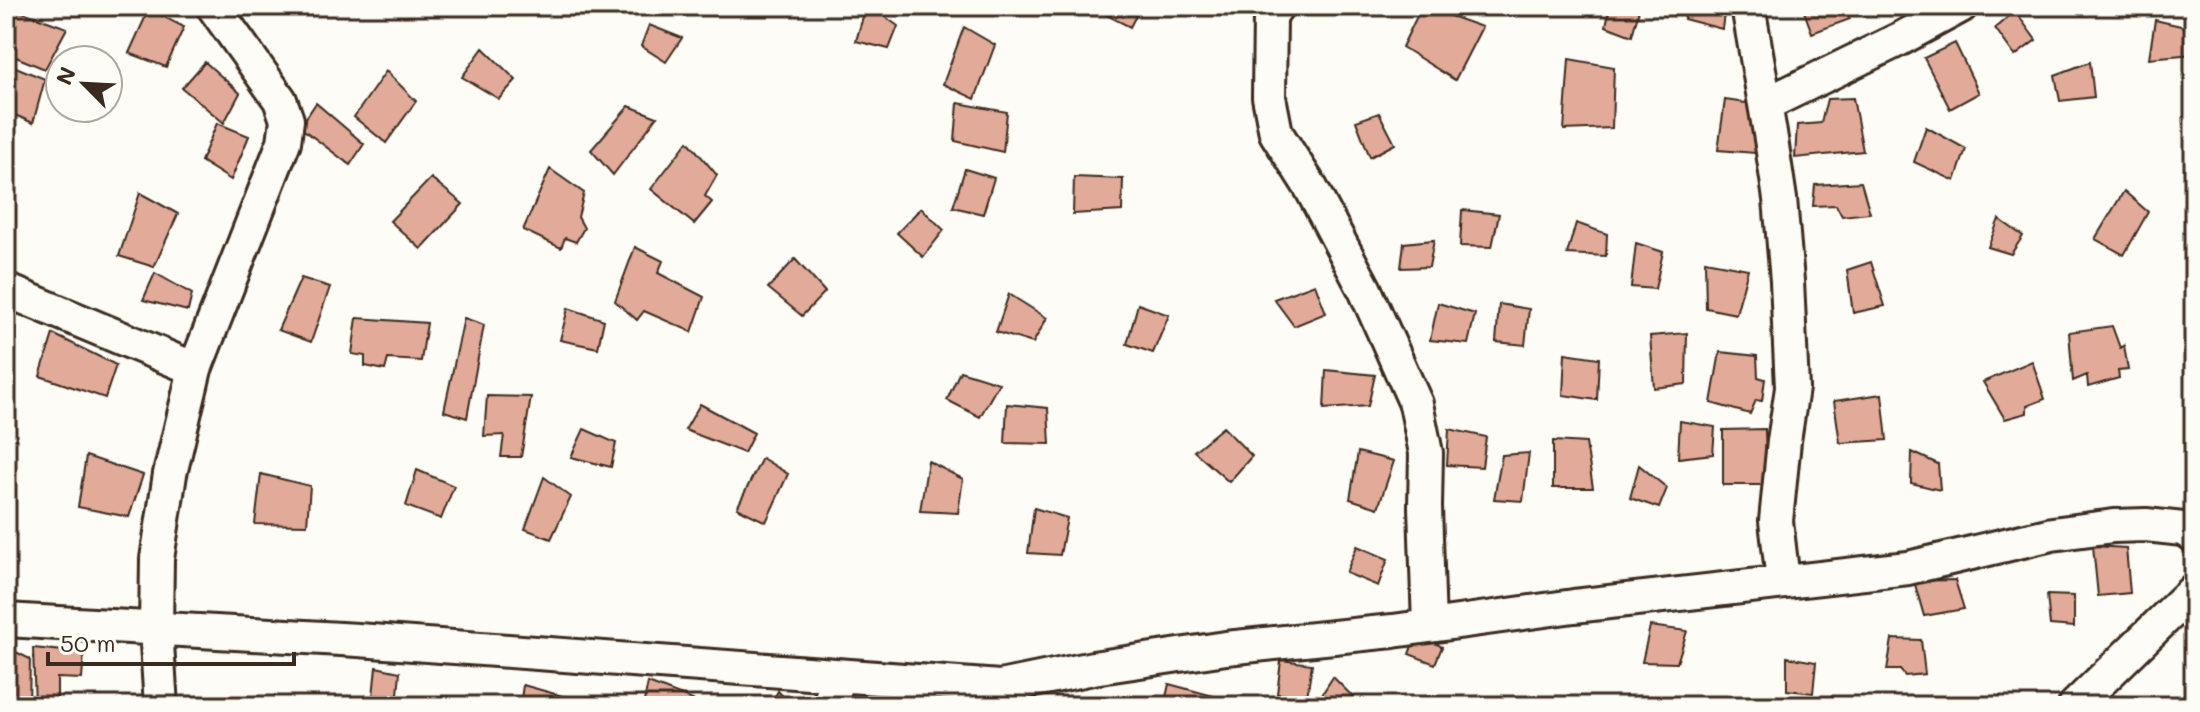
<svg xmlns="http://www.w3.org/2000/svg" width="2200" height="712" viewBox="0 0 2200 712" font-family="Mali,sans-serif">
  <rect width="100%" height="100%" fill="#fdfcf7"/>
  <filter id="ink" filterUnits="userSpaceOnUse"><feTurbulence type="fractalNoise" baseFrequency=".0125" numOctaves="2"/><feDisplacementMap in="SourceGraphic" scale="16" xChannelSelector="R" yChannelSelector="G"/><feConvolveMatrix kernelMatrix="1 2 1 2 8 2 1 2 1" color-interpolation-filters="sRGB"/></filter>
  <g filter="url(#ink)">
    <path fill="#e1aa99" stroke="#3b2a1e" stroke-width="2" d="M6,6L67,28L45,69L6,53Z
      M866,6H870L898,26L889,49L856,41Z
      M1089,6H1141L1130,27Z
      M1422,6L1482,27L1455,80L1402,47Z
      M1610,6H1640L1632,36L1606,26Z
      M1688,6H1725L1722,29L1684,19Z
      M1802,6H1844L1850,19L1812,33Z
      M149,9L184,27L166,67L129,53Z
      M2015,11L2036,40L2015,56L1995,28Z
      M2155,20L2194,29V54L2149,58Z
      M649,25L682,38L666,62L641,46Z
      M964,27L995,45L975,99L943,84Z
      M1955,43L1979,93L1950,109L1924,58Z
      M483,48L516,80L499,99L462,77Z
      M1569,59L1614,67L1612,128L1564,130Z
      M205,62L240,93L224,123L182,88Z
      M2090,62L2094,97L2060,101L2055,75Z
      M6,63L45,79L33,123L6,111Z
      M386,71L416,101L386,143L354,117Z
      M1853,98L1863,151L1795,158L1797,125L1821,123L1827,99Z
      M1725,100L1760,105L1755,153L1718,150Z
      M316,103L364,144L350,165L300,127Z
      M958,103L1007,112L1003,152L955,141Z
      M629,106L657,117L613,175L591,150Z
      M1379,113L1395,144L1370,157L1356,121Z
      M217,123L249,136L231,180L201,161Z
      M1926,127L1966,149L1955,181L1914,162Z
      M688,141L717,175L705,196L712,202L694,224L651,189Z
      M550,169L584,193L578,217L584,228L576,242L565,238L561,248L523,230Z
      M965,169L994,178L983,214L953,207Z
      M1074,177L1123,179L1122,211L1073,214Z
      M431,178L463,204L421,249L390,221Z
      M1861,182L1870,213L1842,216L1836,205L1813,206L1815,185Z
      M2124,191L2148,212L2124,255L2095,239Z
      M140,193L178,214L154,267L119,256Z
      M921,208L944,230L923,257L897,233Z
      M1462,210L1499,214L1492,247L1460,246Z
      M1999,219L2023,236L2011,254L1988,247Z
      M1576,223L1607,234L1606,256L1567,254Z
      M1434,240L1429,267L1401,268L1404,243Z
      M1636,243L1663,252L1655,289L1631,287Z
      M635,247L663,261L658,273L704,297L692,332L644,311L637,320L615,301Z
      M795,259L825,292L802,316L768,288Z
      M1705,261L1748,269L1736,314L1706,308Z
      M1871,262L1885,306L1853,313L1847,270Z
      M155,273L192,294L188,311L143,300Z
      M301,278L330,287L311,342L278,330Z
      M1315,284L1326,313L1294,326L1274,299Z
      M1009,294L1047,318L1033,343L996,332Z
      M1438,303L1475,314L1468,344L1430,340Z
      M1138,304L1169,315L1153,353L1127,344Z
      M1499,304L1529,309L1525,345L1496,342Z
      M568,308L604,320L598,348L560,340Z
      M357,318L427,323L421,361L388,359L385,370L365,366V356L352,354Z
      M464,318L484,325L467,418L444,411Z
      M2112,326L2120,348L2124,345L2128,370L2118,371L2119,378L2088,387L2087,375L2073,381L2069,332Z
      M1687,333L1686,384L1654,388L1650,336Z
      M53,334L116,365L105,398L40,376Z
      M1720,352L1757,356L1758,377L1765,379L1762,401L1756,400L1750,414L1711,403Z
      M1565,353L1599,358L1597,400L1563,395Z
      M2032,361L2045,399L2027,406V413L2005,419L1983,382Z
      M1326,370L1375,375L1368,406L1324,409Z
      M960,371L999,383L980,417L947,400Z
      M1882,394L1887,440L1840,443L1834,401Z
      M487,396L531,397L521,457H501L504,435L484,436Z
      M700,404L754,433L744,453L685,430Z
      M1007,404L1048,408L1050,444L1005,443Z
      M1680,421L1715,427L1713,454L1678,458Z
      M1223,427L1252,456L1229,482L1194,451Z
      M584,429L616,443L611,467L571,457Z
      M1449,429L1486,437L1482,467L1447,465Z
      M1765,429L1767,485H1723V430Z
      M1553,441L1586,443L1593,488H1553Z
      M1358,452L1394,461L1378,508L1350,499Z
      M1912,452L1938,464L1940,490L1911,483Z
      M1529,453L1523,501L1494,499L1502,455Z
      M86,456L143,475L129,517L78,507Z
      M762,458L788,474L766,522L737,508Z
      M928,461L963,479L958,513L920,511Z
      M1639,465L1667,488L1659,508L1630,498Z
      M417,470L454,486L441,519L406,506Z
      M261,474L310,486L307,525L255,524Z
      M544,477L571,497L551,539L525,529Z
      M1034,508L1067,518L1060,555L1028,553Z
      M1357,546L1388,559L1378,586L1346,573Z
      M2093,546L2126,548L2130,593L2098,596Z
      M1955,580L1964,609L1924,616L1914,581Z
      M2047,595L2074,596V627L2050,625Z
      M1650,626L1687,631L1677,663L1642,662Z
      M1417,633L1442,647L1435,664L1409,654Z
      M1892,639L1921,640L1925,674L1905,676L1900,670H1887Z
      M8,648L30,659L29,706H6V690H8L10,679H6Z
      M33,648L84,653L82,679L57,678V706H35Z
      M1787,657L1816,662L1813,693L1787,690Z
      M1281,660L1312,664L1307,697L1277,694Z
      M376,667L400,672L397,706H372Z
      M1333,677L1353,697L1349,706L1315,705Z
      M648,683L693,700L691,706H643Z
      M1169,684L1213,696L1210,706H1164Z
      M523,685L566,697L565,706H520Z
      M778,691L792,706H770Z"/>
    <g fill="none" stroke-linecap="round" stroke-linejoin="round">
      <g stroke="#3b2a1e" stroke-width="38">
        <path id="street" d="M1277,6L1270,16L1269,97L1276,133L1311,188L1365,290L1416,404L1426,453L1425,507L1429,626
          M1748,6L1771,139L1780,199L1787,281L1792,388L1784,441L1776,521L1783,581
          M1766,104L1900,39L1961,6
          M6,290L195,369
          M6,620L358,640L1000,687L1093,668L1226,648L1393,631L1574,606L1908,568L2052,534L2114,526L2146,525L2183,529L2194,536
          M161,706L156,628L157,559L170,474L195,369L284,142L287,120L280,100L213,6
          M828,706L840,676
          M2075,706L2194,590"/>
      </g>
      <use href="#street" stroke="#fdfcf7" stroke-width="32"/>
    </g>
  </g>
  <rect width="2200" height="712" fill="none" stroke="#fdfcf7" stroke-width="32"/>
  <rect x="16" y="16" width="2168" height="680" fill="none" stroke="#3b2a1e" stroke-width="3" filter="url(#ink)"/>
  <g transform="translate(84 84) rotate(294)"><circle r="38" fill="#fdfcf7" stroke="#afa8a0" stroke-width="2"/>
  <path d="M0-6L14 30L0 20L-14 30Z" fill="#3b2a1e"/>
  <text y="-12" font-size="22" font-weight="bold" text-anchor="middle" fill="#3b2a1e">N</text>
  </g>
  <path d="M48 652v12h246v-12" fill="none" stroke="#3b2a1e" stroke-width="4"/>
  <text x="60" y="652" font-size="24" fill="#3b2a1e" stroke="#fdfcf7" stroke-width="6" paint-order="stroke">50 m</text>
</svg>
